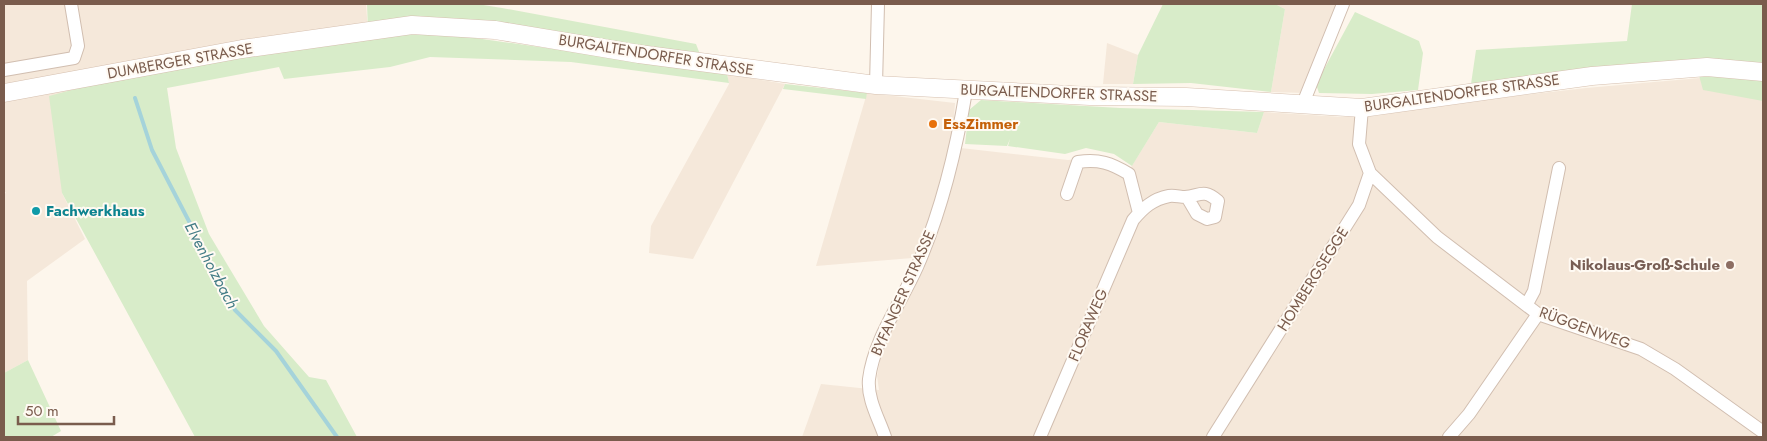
<svg xmlns="http://www.w3.org/2000/svg" width="1767" height="441" viewBox="0 0 1767 441" font-family="Jost,sans-serif">
  <rect width="100%" height="100%" fill="#fdf6ec"/>
  <path fill="#f5e8da" d="M4,4H366L368,31L173,60L62,193L85,239L27,281L28,360L4,373V196L6,192H4Z
    M1275,4H1338L1304,93L1271,92L1285,9Z
    M1107,43L1138,55L1133,84H1103Z
    M727,74L785,84L693,259L649,253L651,226L729,84Z
    M1734,75L1763,80V437H802L821,384L879,390L877,376L883,346L923,263L912,258L816,266L867,93L955,103L952,147L1068,160L1096,157L1130,169L1159,122L1257,133L1264,112L1343,117L1376,116L1446,104L1586,88Z"/>
  <path fill="#d8ecc9" d="M367,4H477L502,8L696,44L703,62L496,29L368,31Z
    M1163,4H1275L1285,9L1271,92L1191,83L1133,84L1138,55Z
    M1632,4H1763V101L1703,90L1695,61L1471,84L1476,50L1627,41Z
    M1355,12L1419,41L1423,53L1418,90L1372,94L1319,93L1316,84Z
    M413,29L727,74L729,83L571,62L430,57L390,67L284,79L279,67L167,88L176,148L209,234L264,326L309,377L326,380L357,437H195L62,193L49,96L113,79Z
    M785,84L867,93L866,99L783,89Z
    M981,100L1120,108L1264,112L1257,133L1159,122L1132,166L1114,154L1086,148L1065,154L1008,146L1010,139L1007,146L965,144L969,110Z
    M28,360L61,431L51,437H4V373Z"/>
  <g fill="none" stroke-linecap="round" stroke-linejoin="round">
    <path stroke="#a5d3da" stroke-width="4" d="M135,98L152,150L235,310L276,351L337,437"/>
    <g stroke="#d1beb0" stroke-width="14">
      <path id="minor" d="M4,70L74,58L78,46L71,4
        M876,85L878,4
        M1302,106L1343,4
        M1370,173L1437,237L1538,314L1641,349L1675,369L1763,432
        M1067,194L1078,162C1099,159 1111,163 1129,174L1139,213
        M1527,304L1534,291L1559,168
        M885,437C879,419 867,399 869,379C874,339 901,303 917,267C942,210 956,151 966,91
        M1040,437L1133,220C1143,208 1153,199 1169,196C1174,195 1180,197 1185,197C1200,196 1203,188 1218,201L1215,217L1207,219L1197,214L1187,197
        M1213,437L1359,205L1370,173L1359,144L1362,108
        M1449,437L1469,414L1538,314"/>
    </g>
    <g stroke="#d6c0b0" stroke-width="19">
      <path id="secondary" d="M4,93L242,49L412,25L495,30L639,54L876,85L1090,96L1186,97L1362,108L1592,76L1707,67L1763,72"/>
    </g>
    <use href="#minor" stroke="#fff" stroke-width="12"/>
    <use href="#secondary" stroke="#fff" stroke-width="18"/>
  </g>
  <circle fill="#e8710a" stroke="#fffaf3" stroke-width="2" cx="933" cy="124" r="5"/>
  <circle fill="#0f9aa8" stroke="#fffaf3" stroke-width="2" cx="36" cy="211" r="5"/>
  <circle fill="#8d6e63" stroke="#fffaf3" stroke-width="2" cx="1730" cy="265" r="5"/>
  <g text-anchor="middle" stroke-width="4" stroke-linejoin="round" paint-order="stroke">
    <g font-size="15" fill="#7a5c4d" stroke="#fffaf3">
      <text transform="translate(656 55) rotate(9)" y="5">BURGALTENDORFER STRASSE</text>
      <text transform="translate(180 61) rotate(-10)" y="5">DUMBERGER STRASSE</text>
      <text transform="translate(1059 93) rotate(2)" y="5">BURGALTENDORFER STRASSE</text>
      <text transform="translate(1462 93) rotate(-8)" y="5">BURGALTENDORFER STRASSE</text>
      <text transform="translate(1313 279) rotate(-58)" y="5">HOMBERGSEGGE</text>
      <text transform="translate(903 293) rotate(-66)" y="5">BYFANGER STRASSE</text>
      <text transform="translate(1088 325) rotate(-67)" y="5">FLORAWEG</text>
      <text transform="translate(1585 328) rotate(20)" y="5">RÜGGENWEG</text>
    </g>
    <g font-size="15" font-weight="bold" fill="#c56008" stroke="#fffaf3" text-anchor="start">
      <text x="943" y="129">EssZimmer</text>
    </g>
    <g font-size="15" font-weight="bold" fill="#0d838f" stroke="#fffaf3" text-anchor="start">
      <text x="46" y="216">Fachwerkhaus</text>
    </g>
    <g font-size="15" font-weight="bold" fill="#785e54" stroke="#fffaf3" text-anchor="end">
      <text x="1720" y="270">Nikolaus-Groß-Schule</text>
    </g>
    <g font-size="16" font-style="italic" fill="#437c86" stroke="#fffaf3">
      <text transform="translate(212 265) rotate(62)" y="6">Elvenholzbach</text>
    </g>
  </g>
  <rect width="1767" height="441" fill="none" stroke="#7a5c4d" stroke-width="10"/>
  <path d="M18 416v8h96v-8" fill="none" stroke="#7a5c4d" stroke-width="2.5"/>
  <text x="25" y="416" font-size="15" fill="#7a5c4d" stroke="#fffaf3" stroke-width="4" paint-order="stroke">50 m</text>
</svg>
